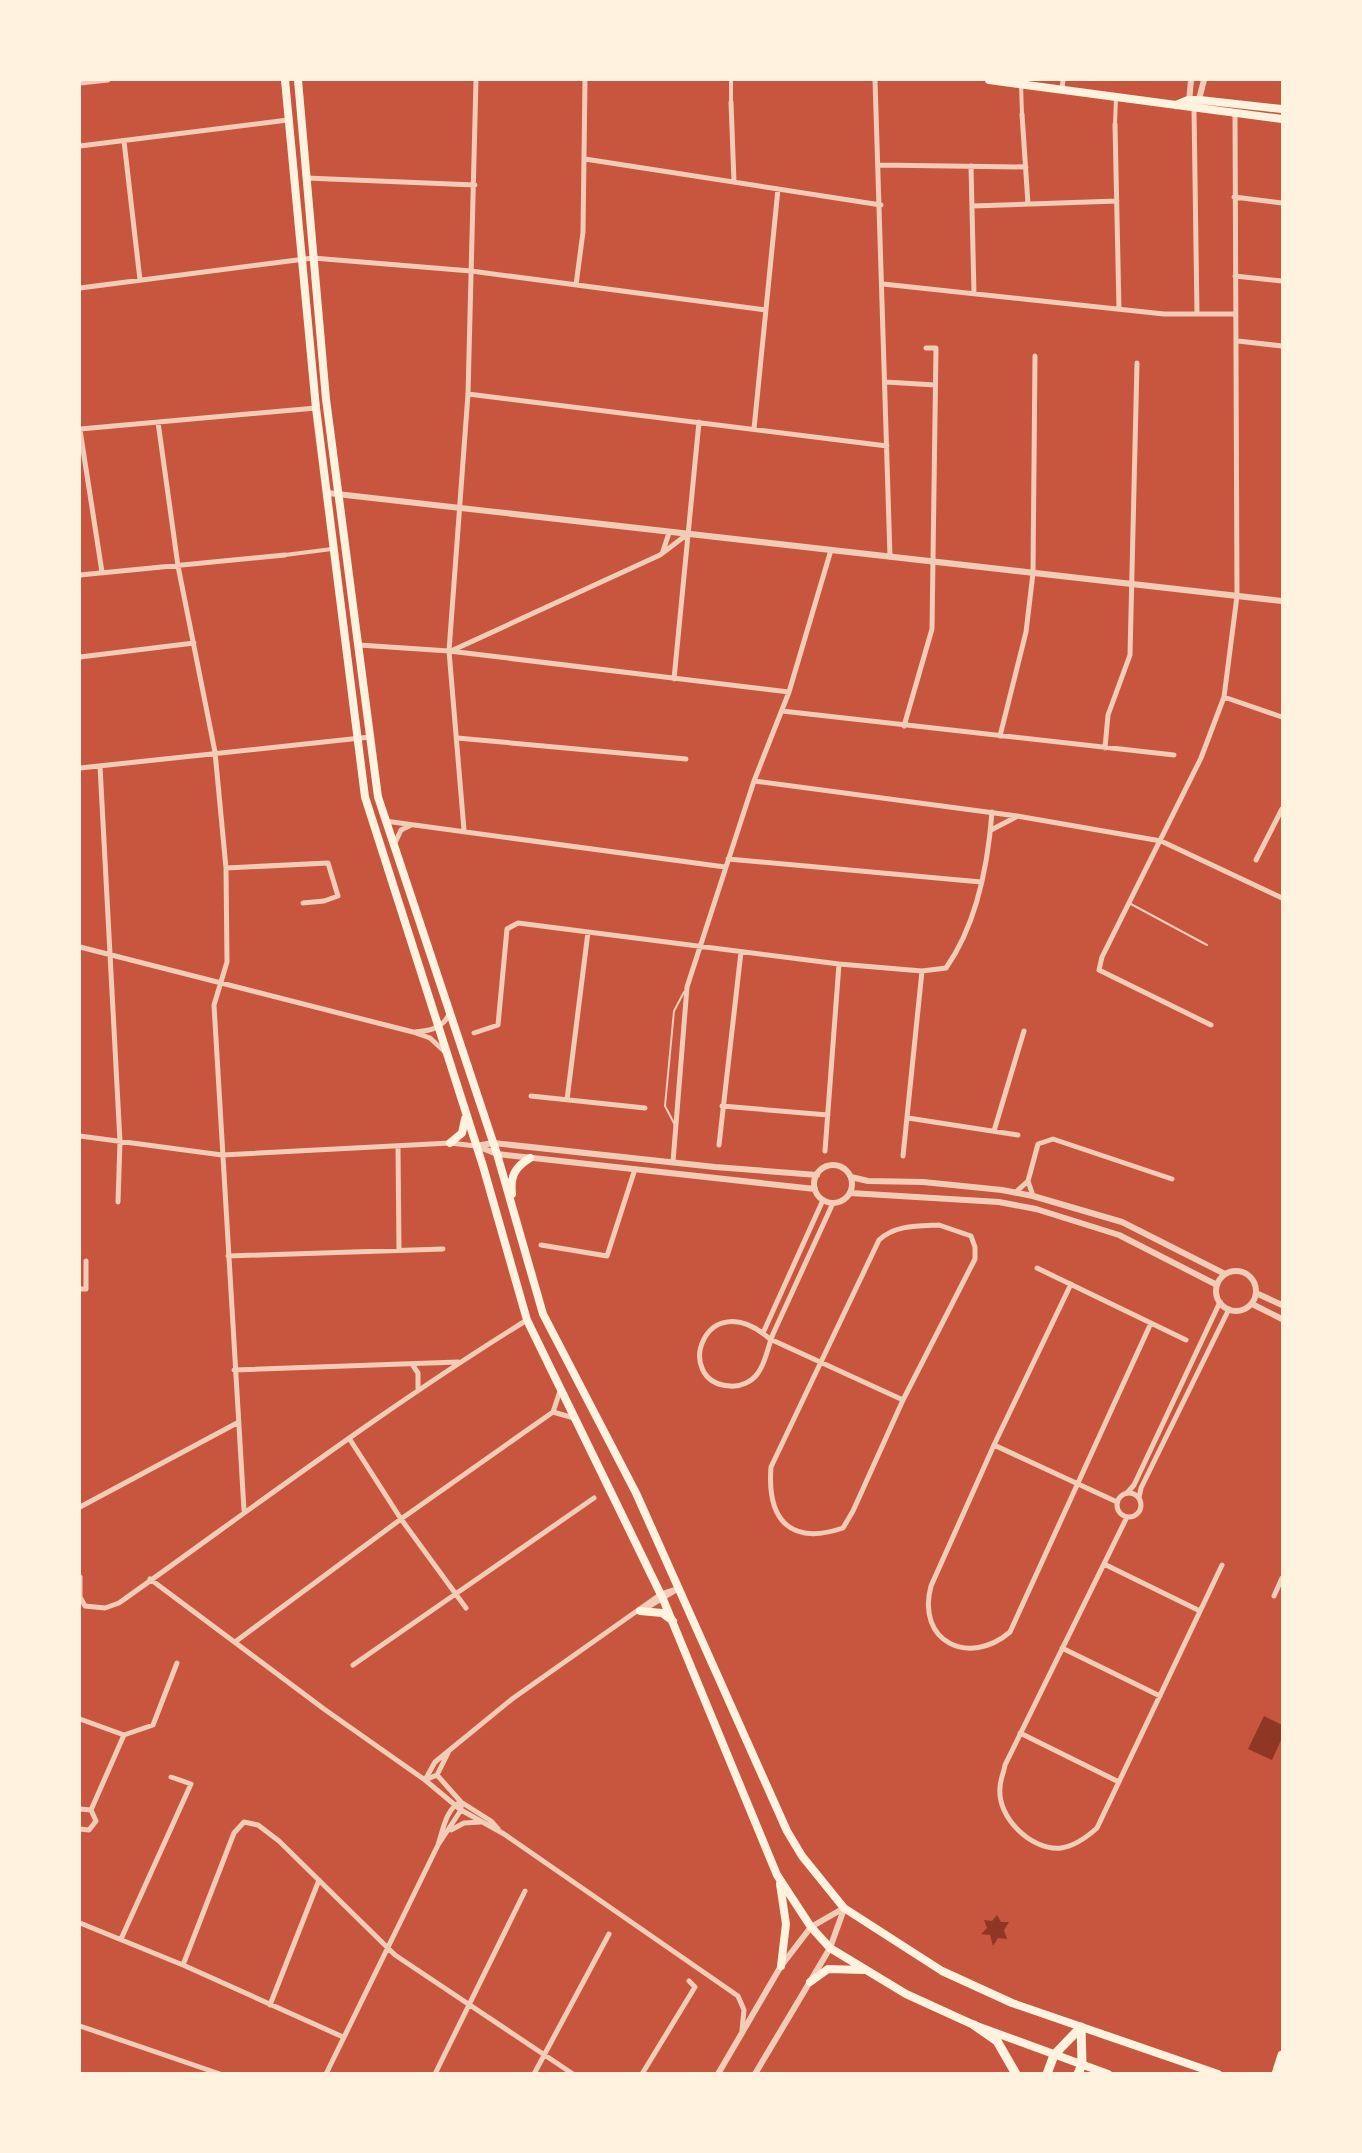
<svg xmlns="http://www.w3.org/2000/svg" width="1362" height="2153" viewBox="0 0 1362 2153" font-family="'Titillium Web',sans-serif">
  <rect width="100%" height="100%" fill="#c8553d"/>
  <path fill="#8f3625" d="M1264,1716L1282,1725V1738L1272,1760L1248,1749Z
    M997,1915L1001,1922H1009L1004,1930L1007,1939L998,1938L993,1946L990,1935L981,1934L987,1928L984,1920L992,1921Z"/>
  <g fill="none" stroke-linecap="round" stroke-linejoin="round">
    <path stroke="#f1ccb7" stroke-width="2" d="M1129,903L1207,945
      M675,1125L665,1106L674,1011L684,992"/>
    <path stroke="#f1ccb7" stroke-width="4" d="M731,80V102
      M1021,85L1022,114
      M1115,124L1116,98
      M285,555L332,549"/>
    <path stroke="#f1ccb7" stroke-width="5" d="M875,80L890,557
      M80,83L108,80
      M1062,89L1063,80
      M731,102L734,182
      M1194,109L1197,314
      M1022,114L1028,204
      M1115,124L1119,309
      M124,141L140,280
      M80,146L288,120
      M585,159L881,205
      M879,165L1026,167
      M971,166L974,294
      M306,178L475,185
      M1234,197L1282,203
      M972,206L1117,201
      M1235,276L1282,281
      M883,284L1164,314H1234
      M576,285L583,232L585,80
      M80,288L313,258L471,271L766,310
      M1238,341L1282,346
      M886,382L935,385
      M468,394L887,446
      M158,422L178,566L215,752L226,868L227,962L214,1005L244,1510
      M80,429L316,408
      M754,429L778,189
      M80,430L102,572
      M663,551L669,533L665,531
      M80,575L285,555
      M359,645L449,651L789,692
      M451,651L660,555L689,533
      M80,657L194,643
      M674,679L699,422
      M1224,697L1282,717
      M782,711L1174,755
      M904,726L932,629L936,348H926
      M1000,736L1026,632L1033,573L1035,356
      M457,738L686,759
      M1105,748L1108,715L1130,655L1137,363
      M100,766L120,1142L118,1202
      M80,768L370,737
      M754,781L1017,816L1161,841L1282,898
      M385,821L725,867
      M464,830L449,651L468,394L476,80
      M991,830L1016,817
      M395,843L401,830L411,825
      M728,859L981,882
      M1256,860L1282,809
      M226,868L328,863L338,896L324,901L303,903
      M80,947L413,1032L430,1038L444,1051
      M1211,1025L1099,970L1102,957L1201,758L1224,697L1237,596L1235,114
      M415,1032C430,1031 443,1028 449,1014
      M474,1033L498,1025L507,929L518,923L839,964L922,971L946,968C977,924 988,865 992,812
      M531,1096L645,1108
      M567,1100L588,932
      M722,1106L828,1115
      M908,1118L1018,1135
      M994,1131L1024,1031
      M80,1136L222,1155L450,1143L476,1146
      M719,1145L741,952
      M398,1146L399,1250
      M825,1151L839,964
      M903,1156L922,971
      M673,1162L687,987L754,781L789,692L831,550
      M1016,1192L1028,1181
      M1033,1196L1028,1181L1038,1144L1053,1139L1172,1179
      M833,1203L773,1334C768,1346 766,1362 758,1373C752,1382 740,1387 730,1386C672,1383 704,1282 770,1339L903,1400
      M939,1225L971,1236L975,1247V1259L903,1400L853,1511L843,1528C789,1546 767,1519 771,1467L879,1240C895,1225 918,1226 939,1225Z
      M541,1245L607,1256L635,1169
      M228,1256L443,1249
      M1037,1268L1186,1340
      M1071,1284L994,1445L931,1586C916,1642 969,1667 1010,1632L1151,1323
      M80,1289H86V1261
      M763,1333L823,1200
      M412,1364L418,1373V1391
      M234,1370L458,1362
      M553,1412L574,1418
      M349,1438L401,1519L466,1608
      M994,1445L1117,1502
      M1117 1505a12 12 0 1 1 24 0a12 12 0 1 1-24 0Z
      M1127,1493L1134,1485L1220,1302
      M1139,1498L1141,1488L1229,1309
      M80,1507L237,1423
      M1127,1517L1005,1765C1004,1772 1000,1780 1000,1788C997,1817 1031,1851 1061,1848C1075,1846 1087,1837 1097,1828L1222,1565
      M1104,1564L1200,1611
      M80,1577V1597L85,1606L105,1608L119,1603C254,1507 386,1407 527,1320
      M150,1579L324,1709L425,1780L461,1810L504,1834L738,1996L744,2010L742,2030
      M1274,1596L1282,1578
      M643,1610L676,1590
      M235,1642L401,1519L553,1412L561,1388
      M1062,1648L1160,1696
      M353,1665L594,1498
      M80,1719L124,1735L153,1725L177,1663
      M1020,1733L1119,1782
      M437,1775L461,1802L491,1821L498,1829
      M425,1780L435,1762L512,1699L661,1594L680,1588
      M425,1780L437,1775L448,1753
      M80,1809L91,1810L96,1821L89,1830L80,1829
      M91,1810L124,1735
      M451,1830L464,1823L481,1822
      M80,1923L183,1965L343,2037
      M121,1939L191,1784L171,1777
      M183,1965L234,1833L244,1822L258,1825L279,1841L395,1955L573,2074
      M270,2005L319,1880
      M80,2026L220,2074
      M326,2074L438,1845C443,1830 446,1808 461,1802V1810L438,1845
      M435,2074L525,1891
      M534,2074L609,1934
      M642,2074L695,1987L689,1981"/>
    <path stroke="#f1ccb7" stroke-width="6" d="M1189,102L1191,80
      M1198,103L1204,80
      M328,493L1282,601
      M476,1146L493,1143L715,1167L817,1175
      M477,1146L497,1154L815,1189
      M814 1184a19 19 0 1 1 38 0a19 19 0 1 1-38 0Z
      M851,1177L868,1181L923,1182L1002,1190L1033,1196L1122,1222L1225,1274
      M850,1193L999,1202L1036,1209L1119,1235L1217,1285
      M1216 1291a20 20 0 1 1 40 0a20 20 0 1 1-40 0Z
      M1256,1293L1282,1305
      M1252,1304L1282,1319
      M718,2074L781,1966L811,1927L844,1908
      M755,2074L830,1948L844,1909"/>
    <path stroke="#fff3e0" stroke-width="8" d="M989,80L1282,119
      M1176,105L1188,100H1200L1282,109"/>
    <path stroke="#fff3e0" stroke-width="8" d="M285,80L316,408L365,797L483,1166L527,1320L663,1599L777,1875L811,1927L830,1948L906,1994L974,2025L1108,2074
      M298,80L326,399L378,797L497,1154L543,1314L636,1493L787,1831L802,1856L844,1908L942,1971L1012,2003L1218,2074
      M450,1143L462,1133L465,1119
      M512,1194C510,1176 515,1167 530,1158
      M640,1611L662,1613L673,1621
      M780,1884L786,1924L781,1966
      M810,1982L828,1969L864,1970"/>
    <path stroke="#fff3e0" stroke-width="9" d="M974,2025L997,2041L1016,2074
      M1047,2074L1054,2055L1081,2027
      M1078,2074L1082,2064L1081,2027
      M1276,2074L1282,2055"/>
  </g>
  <rect width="1362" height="2153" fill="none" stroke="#fff3e0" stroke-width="162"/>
</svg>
